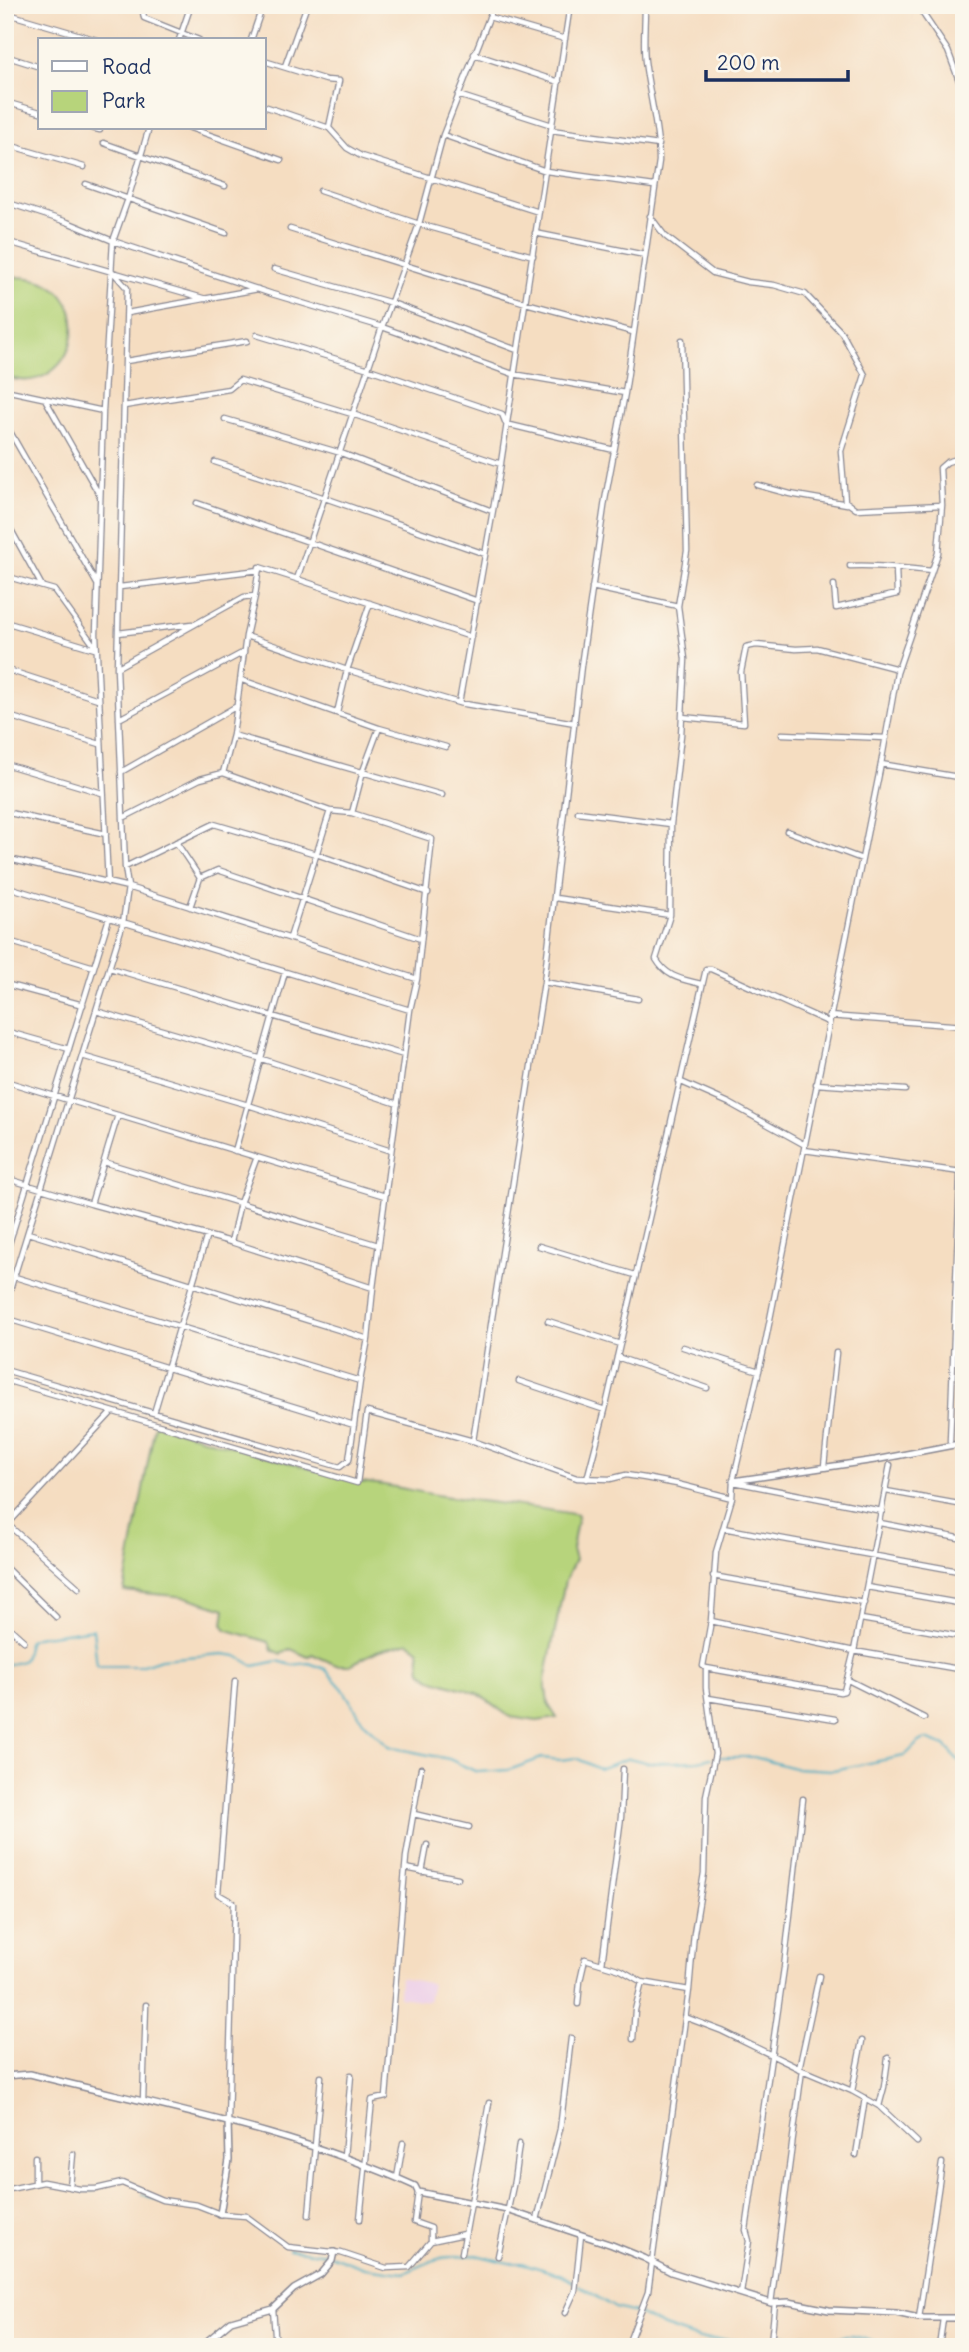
<svg xmlns="http://www.w3.org/2000/svg" width="969" height="2352" viewBox="0 0 969 2352" font-family="Delius,sans-serif">
  <rect width="100%" height="100%" fill="#fbf7ec"/>
  <filter id="ink" filterUnits="userSpaceOnUse"><feTurbulence type="fractalNoise" baseFrequency=".0143" numOctaves="2"/><feDisplacementMap in="SourceGraphic" scale="14" xChannelSelector="R" yChannelSelector="G"/><feConvolveMatrix kernelMatrix="1 2 1 2 8 2 1 2 1" color-interpolation-filters="sRGB"/></filter>
  <filter id="wash" filterUnits="userSpaceOnUse"><feTurbulence type="fractalNoise" baseFrequency=".00686" numOctaves="4" result="noise"/><feDisplacementMap in="SourceGraphic" scale="28" xChannelSelector="R" yChannelSelector="G"/><feGaussianBlur stdDeviation="1.57" result="paint"/><feColorMatrix in="noise" values="0 0 0 0 0 0 0 0 0 0 0 0 0 0 0 0 0 1.4 0 .05"/><feComposite in="paint" operator="in"/></filter>
  <g filter="url(#wash)">
    <rect width="100%" height="100%" fill="#f5ddc1"/>
    <path fill="#edd0e8" d="M400,1977L432,1984L428,2001L399,1997Z"/>
    <path fill="#b7d47b" stroke="#69826c" stroke-width="2" d="M14,277C111,277 75,405 5,376V280Z
      M155,1424L357,1482C387,1483 414,1492 443,1496C488,1503 533,1506 578,1515L572,1549L575,1560L565,1581L545,1680L548,1704L557,1718L537,1721L510,1717L477,1693L431,1679L421,1671L419,1650L409,1642L377,1651L350,1665H336L312,1654L308,1657L291,1649L281,1654L272,1650L269,1642L227,1630L223,1624L225,1609L186,1597L124,1591Z"/>
    <g fill="none" stroke-linecap="round" stroke-linejoin="round">
      <path stroke="#41aac1" stroke-width="2" d="M5,1665C32,1660 21,1662 29,1640L36,1637L93,1629L97,1666H140L161,1659L223,1654L237,1656L254,1666L278,1661L292,1665L309,1663L325,1669L343,1689L364,1723L389,1746L399,1749L449,1759L477,1772L509,1770L542,1758L560,1760L576,1758L599,1769L629,1758L649,1763L698,1761L711,1758
        M717,1757H754L794,1768L833,1770L904,1756C913,1750 915,1742 926,1739L945,1746L964,1766
        M78,2191H94
        M142,2194L160,2201
        M289,2249L327,2254L365,2268L395,2272L404,2273L439,2258L476,2255L509,2263H522L562,2275L573,2282
        M578,2285L615,2308L636,2313L664,2327L699,2339L735,2340L755,2343L781,2335L795,2337L805,2335L817,2336L828,2341C851,2330 866,2340 889,2347
        M944,2347L952,2343L960,2347"/>
    </g>
  </g>
  <g filter="url(#ink)">
    <g fill="none" stroke-linecap="round" stroke-linejoin="round">
      <g stroke="#888690" stroke-width="7">
        <path id="minor" d="M139,5L142,6L144,18L199,40
          M247,5L261,10
          M917,5L948,51L964,94
          M5,13L97,40
          M489,17L565,39
          M5,27L11,5
          M179,40L191,5
          M251,40L263,5
          M474,54L559,82
          M5,56L40,67
          M264,61L326,80L339,81L329,127
          M285,66L307,5
          M458,95L552,125
          M5,102L40,112
          M264,106L329,128L347,148L361,156L539,212
          M91,128L100,130
          M190,128L281,160
          M551,130L659,145
          M443,135L546,171L654,186
          M104,143L225,186
          M5,144L84,167
          M86,184L226,233
          M320,191L419,224L533,256
          M5,202L67,222L113,241L272,294L382,327L513,374L625,393
          M290,229L526,303L633,332
          M535,233L645,255
          M5,241L206,299
          M274,269L392,303L517,350
          M127,313L258,289
          M257,335L369,369L502,414L506,424L614,450
          M682,340L687,551L678,606L685,659L681,735L671,824L670,915L656,959C667,978 682,979 701,984
          M126,361L247,341
          M5,390L103,411
          M45,399L100,496
          M124,406L229,389L240,380L352,414L501,464
          M225,419L341,453L492,511
          M5,423L97,584
          M215,462L325,498L485,554
          M757,485L790,494L847,504
          M197,503L478,601
          M942,505L940,468L947,462L964,457
          M5,519L42,586
          M850,566C878,564 904,569 932,571
          M5,576L54,590L96,648
          M297,579L471,637
          M834,585L836,608L897,594L896,568
          M120,587L259,570
          M592,587L678,606
          M255,596L246,636L347,670L459,703L575,723
          M5,622L95,649
          M118,633L192,624
          M118,667L244,597L255,596L259,567L297,579L382,327L419,224L443,135L494,5
          M5,669L98,699
          M242,680L379,728L446,747
          M459,703L499,476L570,5
          M337,713L347,670L370,603
          M5,715L100,744
          M682,717L744,723L741,672L746,647L756,645L796,649L817,648L898,669
          M119,719L244,652
          M782,734L886,738
          M233,735L442,795
          M5,764L102,793
          M881,764L964,778
          M121,772L237,706
          M223,773L233,735L246,636
          M5,812L106,834
          M578,812L671,824
          M123,818L200,779L223,773L330,811
          M787,831L862,859
          M176,842L200,878
          M5,858L128,887L417,979
          M125,867L214,824L316,854L428,893
          M108,883L96,634L103,411L113,241L128,199L149,128
          M5,886L410,1010
          M555,898L670,915
          M190,907L200,878L218,870L421,939
          M290,938L330,811L352,813L363,771L379,728
          M5,940L94,967
          M110,968L404,1055
          M544,982L638,999
          M5,984L83,1005
          M96,1011L259,1058L398,1104
          M829,1016L964,1026
          M5,1031L69,1049
          M82,1056L248,1105L391,1151
          M5,1081L385,1196
          M679,1081L729,1103L805,1145
          M816,1084L905,1090
          M804,1150L961,1172
          M235,1151L285,972
          M104,1162L378,1245
          M5,1178L91,1204L231,1242L373,1288
          M91,1204L118,1115
          M5,1230L13,1232
          M28,1233L368,1339
          M231,1242L240,1203L257,1157
          M539,1246L635,1275
          M5,1257L109,918
          M5,1274L360,1381
          M5,1306L123,923L128,887L125,867L117,668L127,288L112,271
          M5,1318L354,1425
          M548,1321L620,1344
          M683,1347L759,1371
          M617,1357L707,1388
          M5,1370L340,1467L349,1460L360,1381L368,1339L373,1288L410,1010L417,979L432,839L352,813
          M5,1380L357,1483L367,1412L473,1441L577,1478L610,1479L626,1475L645,1478L677,1484L732,1498
          M519,1381L605,1410
          M154,1413L207,1235
          M473,1441L544,982L581,666L605,500L625,393L659,161C659,128 649,95 645,61C643,43 645,24 645,5
          M950,1441L964,1070
          M824,1466L836,1353
          M587,1479L605,1410L706,969H711L828,1022
          M734,1482L882,1511
          M886,1491L964,1505
          M5,1522L79,1588
          M880,1523L964,1539
          M5,1527L112,1412
          M723,1528L964,1572
          M5,1567L56,1617
          M713,1576L864,1603
          M867,1587L964,1604
          M861,1619L964,1637
          M711,1621L854,1651L964,1670
          M5,1624L24,1641
          M706,1668L840,1692L844,1691L854,1651L890,1465
          M848,1680L924,1718
          M708,1698L835,1719
          M414,1814L469,1827
          M405,1868L458,1878
          M422,1872L427,1845
          M602,1964L621,1817L623,1769
          M578,2004L580,1981L585,1959L621,1970L642,1982L689,1990
          M685,2017L722,2031L802,2070L852,2091L879,2106L917,2142
          M633,2039L635,2010L642,1982
          M799,2069L819,1976
          M852,2091L862,2041
          M143,2101L146,2005
          M879,2106L884,2087L888,2058
          M228,2121L234,1903L218,1894L235,1681
          M856,2155L865,2098
          M35,2157V2183
          M344,2157L351,2075
          M397,2178L403,2143
          M70,2187L73,2154
          M5,2190L43,2182L80,2189H96L122,2183L162,2200L197,2205L220,2214L246,2216L288,2247L341,2253L386,2268L409,2267L431,2241L464,2234
          M6,2190L7,2155
          M418,2192L414,2222L431,2228V2241
          M309,2215L321,2077
          M360,2219L372,2100L386,2097L406,1857L421,1768
          M537,2220L560,2129L571,2038
          M462,2253L489,2103
          M498,2256L514,2181L519,2144
          M741,2293L749,2241L746,2230L784,1968L803,1799
          M771,2303L802,2070
          M273,2309L276,2347
          M565,2313L575,2291L581,2235
          M919,2318L942,2163
          M627,2347L648,2292L689,1990L694,1933L704,1873L706,1796L715,1754L706,1688V1668L703,1666L711,1621L716,1552L732,1498L733,1481L764,1349L881,764L897,673L938,553L942,505L856,509L845,501L841,451L865,375L842,333L805,294L774,285L748,282L713,273L665,236L650,216
          M773,2347L771,2343L775,2303
          M939,2347L943,2319"/>
      </g>
      <g stroke="#888690" stroke-width="8">
        <path id="tertiary" d="M733,1481L875,1460L964,1443
          M5,2076L30,2074C161,2107 292,2130 415,2186L418,2192L507,2210L612,2245L644,2258L671,2272L771,2303L789,2302L829,2310L896,2313L919,2318H964
          M220,2214L229,2160L228,2121
          M200,2347L231,2321L273,2309L294,2289L321,2274L332,2261L334,2252"/>
      </g>
      <use href="#minor" stroke="#fff" stroke-width="4.5"/>
      <use href="#tertiary" stroke="#fff" stroke-width="5"/>
    </g>
  </g>
  <rect width="969" height="2352" fill="none" stroke="#fbf7ec" stroke-width="28"/>
  <rect x="38" y="38" width="228" height="91" fill="#fbf7ec" stroke="#a1a7b3" stroke-width="2"/>
  <rect x="52" y="61" width="35" height="10" fill="#ffffff" stroke="#a1a7b3" stroke-width="2"/>
  <text x="102" y="74" font-size="21" fill="#1b2f5e">Road</text>
  <rect x="52" y="91" width="35" height="21" fill="#b7d47b" stroke="#a1a7b3" stroke-width="2"/>
  <text x="102" y="108" font-size="21" fill="#1b2f5e">Park</text>
  <path d="M706 70v10h142v-10" fill="none" stroke="#1b2f5e" stroke-width="3.5"/>
  <text x="717" y="70" font-size="21" fill="#1b2f5e" stroke="#fbf7ec" stroke-width="5" paint-order="stroke">200 m</text>
</svg>
